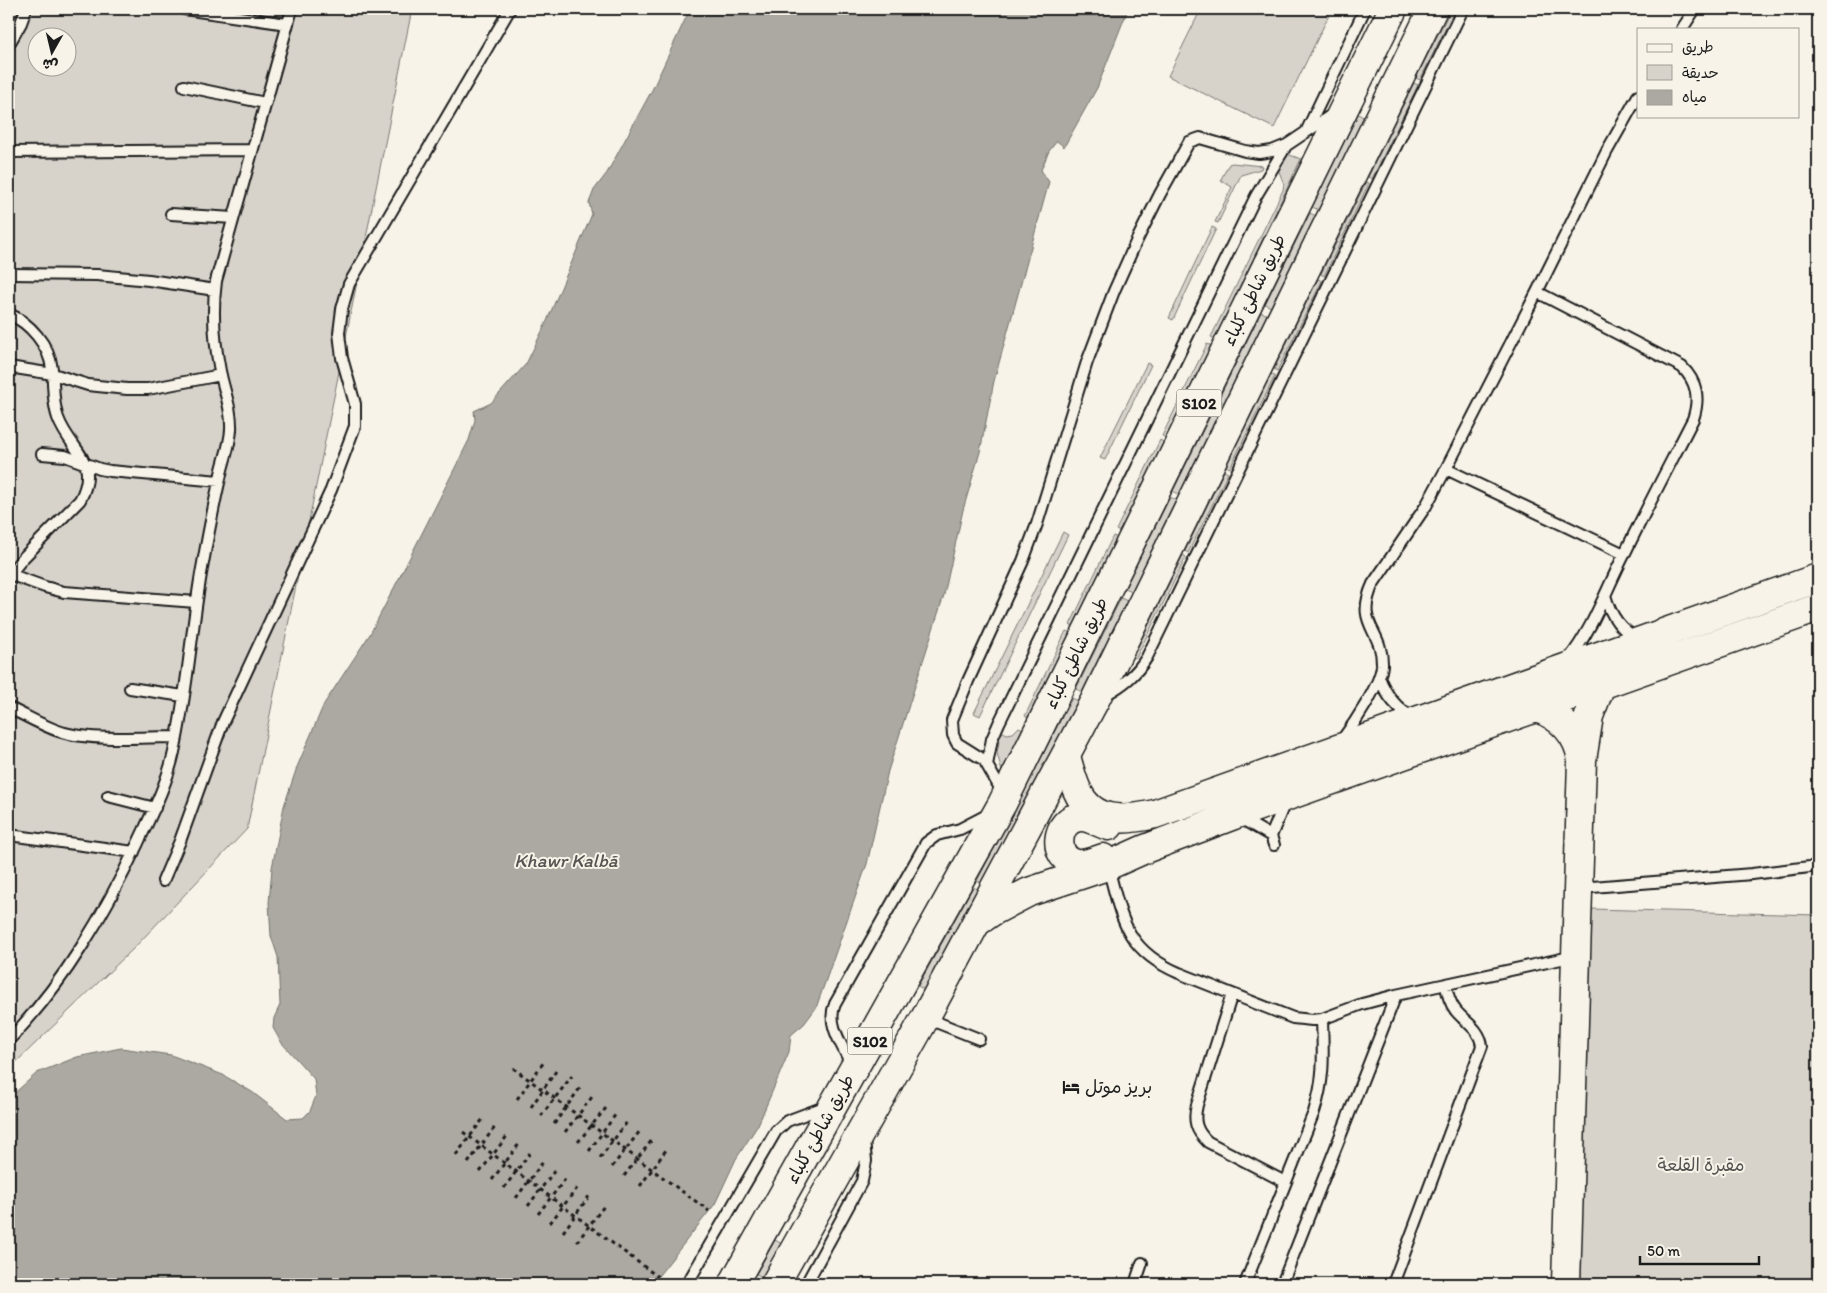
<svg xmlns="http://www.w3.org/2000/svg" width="1827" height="1293" viewBox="0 0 1827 1293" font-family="Itim,'Playpen Sans Arabic',sans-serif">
  <rect width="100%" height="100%" fill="#f7f3e8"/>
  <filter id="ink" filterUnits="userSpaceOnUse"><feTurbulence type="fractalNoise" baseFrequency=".02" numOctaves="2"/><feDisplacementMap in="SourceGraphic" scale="10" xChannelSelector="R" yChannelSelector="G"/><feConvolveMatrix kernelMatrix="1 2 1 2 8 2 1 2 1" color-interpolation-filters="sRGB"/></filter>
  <g filter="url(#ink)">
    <path fill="#d7d3cb" stroke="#7a7874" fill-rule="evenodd" d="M9,9H412L247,829L134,948L9,1069ZM38,38H68V68H38Z
      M1201,9H1332L1274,128L1168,76Z
      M1451,9H1455L1420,80L1416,78Z
      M1414,83L1418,85L1372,179L1368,177Z
      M1358,114L1365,118L1319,210L1312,207Z
      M1287,154L1301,159L1215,339L1211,337L1283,190L1284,184L1278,169Z
      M1232,163L1262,166L1261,169L1241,175L1218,223L1215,222L1232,187L1222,181L1221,179L1229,164Z
      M1366,182L1369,183L1324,276L1321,274Z
      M1310,213L1316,216L1271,307L1265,304Z
      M1212,227L1216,229L1173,320L1169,318Z
      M1318,279L1322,281L1277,371L1274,369Z
      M1261,312L1268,315L1224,403L1218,400Z
      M1207,344L1212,346L1167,438L1162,436Z
      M1147,363L1151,365L1105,460L1100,458Z
      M1271,374L1275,376L1230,468L1226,466Z
      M1215,406L1221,409L1179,495L1173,491Z
      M1160,440L1165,443L1120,532L1116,530Z
      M1224,471L1228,473L1188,553L1185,551Z
      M1170,497L1176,500L1132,591L1125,588Z
      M1063,532L1068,535L980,716L974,713Z
      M1113,536L1118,538L1074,627L1070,625Z
      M1183,555L1186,557L1136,658L1133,657Z
      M1121,598L1127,601L1082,692L1076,689Z
      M1066,631L1071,633L1029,718L1025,716Z
      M1072,698L1078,701L983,884L977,881Z
      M1019,727L1023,729L1002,772L997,753L1001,731L1007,734L1013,733Z
      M973,887L979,890L924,990L918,986Z
      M1591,909L1818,915V1284H1580Z
      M775,1240L782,1244L763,1277L756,1274Z"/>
    <path fill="#aca9a2" stroke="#72716c" d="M690,9H1128L1097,88L1064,147L1057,141L1049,151L1041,170L1049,182L994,381L980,452L963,510L944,595L888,771L867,864L816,1008L804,1024L791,1035L789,1052L758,1125L736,1159L715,1204L652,1284H9V1098L37,1073L77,1057L121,1048L171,1055L223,1075L252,1092L287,1119L303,1118L310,1111L316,1096L314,1079L281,1042L273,1028L274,1018L280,1005L278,957L271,936L269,903L272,868L284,806L297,767L324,704L370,634L407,563L469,440L475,420L474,411L491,403L526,364L547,321L592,214L589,203L594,190L607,173L652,90Z"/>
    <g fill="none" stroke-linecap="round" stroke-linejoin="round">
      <g stroke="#1c1c1c" stroke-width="14">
        <path id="lane" d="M184,9L287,24
          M1682,29L1695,9
          M9,44L21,23L26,9
          M184,86L265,103
          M1307,130L1365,9
          M9,152L252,150
          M171,214L233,218
          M9,274L97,275L149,280L215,290
          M1537,292L1682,367C1697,382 1700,398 1693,419C1670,464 1646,509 1624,555C1606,590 1593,629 1568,660
          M9,314C30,323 49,345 52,369C54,385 52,401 58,418C70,451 101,460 80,500L23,558L9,575
          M9,367L53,374L88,385L127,389H148L221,375
          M42,454L65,456L100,469L110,471L219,481
          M1446,469L1624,554
          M9,574L45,587L64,592L196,602
          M1605,595C1610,614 1619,630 1638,638
          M1379,677C1386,695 1396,709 1413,717
          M130,688L183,696
          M1105,695C1123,685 1136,675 1147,657L1463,9
          M9,708C27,716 46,728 65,733C96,741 143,737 177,737
          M1342,740C1354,724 1381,684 1382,665C1383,628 1354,626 1373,584L1426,506L1446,469L1537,292L1607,151L1638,96
          M987,765L992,739L999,723L1256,196L1286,146
          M1004,795L984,760L957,743L953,735L952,720L968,681L1023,561L1037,524L1087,362L1114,291L1136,242L1160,194L1189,142L1200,138L1245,151L1259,153L1272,151L1287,145L1333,114
          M108,796L155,808
          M1240,818L1271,836
          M9,835L134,852
          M1274,845L1271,836L1285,802
          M1108,867C1122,919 1125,950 1179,973L1293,1018L1312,1020L1322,1019L1362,1004L1396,995L1575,956
          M163,881L180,841L223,722L331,490L355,426V404L342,358L339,333L342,309L349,284L510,9
          M1580,888L1752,874L1818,866
          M1232,994L1197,1105C1193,1121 1196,1131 1208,1142L1285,1182
          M926,1018L979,1039
          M9,1040C64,983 104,915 138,843C152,813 167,784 174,752C187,694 191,633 201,574C207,541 213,507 221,474C224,460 230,445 231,430C232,409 224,391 220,371C214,341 212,311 216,281L292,9
          M851,1064C843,1046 826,1024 835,1004L926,843L937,835L960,829L987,815
          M687,1284L776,1131L787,1121L827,1106
          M806,1284L862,1181L866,1161L864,1140
          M1135,1284L1142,1263
          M1245,1284L1314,1112C1325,1078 1323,1054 1322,1019
          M1282,1284L1396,995
          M1393,1284L1482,1046C1480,1029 1466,1023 1456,1011C1450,1003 1447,994 1446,984"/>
      </g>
      <g stroke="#1c1c1c" stroke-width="31">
        <path id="secondary" d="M1537,708C1562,717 1578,734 1582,760
          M1066,756C1069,767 1072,779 1077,790C1092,824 1125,821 1155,814L1818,578
          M1103,858C1095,861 1086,865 1077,864C1051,859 1055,819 1080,817C1090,816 1100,824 1109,826
          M977,922L993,911L1029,892L1107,866L1145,849L1234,815L1818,608
          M1566,1284L1582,760L1589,716L1601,685"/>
      </g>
      <g stroke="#1c1c1c" stroke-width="31">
        <path id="highway" d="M733,1284L1002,804L1393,9
          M775,1284L925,1018L1095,700L1433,9"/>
      </g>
      <path stroke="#1c1c1c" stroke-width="3" stroke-dasharray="4 4" stroke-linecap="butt" d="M513,1068L709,1211
        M517,1099L544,1062
        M531,1107L556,1071
        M541,1116L572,1076
        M554,1124L580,1088
        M463,1132L658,1277
        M565,1132L592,1097
        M578,1142L606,1108
        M589,1151L616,1114
        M456,1155L483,1119
        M600,1158L627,1122
        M468,1163L495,1127
        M612,1167L640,1131
        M480,1172L507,1136
        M624,1176L652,1140
        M492,1180L519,1144
        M640,1186L666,1150
        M504,1188L530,1153
        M516,1198L543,1162
        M528,1206L555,1170
        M538,1214L566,1178
        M550,1223L578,1187
        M563,1232L590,1195
        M577,1242L604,1206"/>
      <use href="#lane" stroke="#f7f3e8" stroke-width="10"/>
      <use href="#secondary" stroke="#f7f3e8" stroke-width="28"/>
      <use href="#highway" stroke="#f7f3e8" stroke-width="28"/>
    </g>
  </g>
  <defs>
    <g id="hotel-bare" transform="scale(1.35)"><path d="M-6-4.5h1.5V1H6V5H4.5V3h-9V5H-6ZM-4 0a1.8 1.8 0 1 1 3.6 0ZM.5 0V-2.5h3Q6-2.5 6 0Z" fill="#1c1c1c" stroke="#f7f3e8" stroke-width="2.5" paint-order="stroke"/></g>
  </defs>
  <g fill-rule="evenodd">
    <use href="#hotel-bare" x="1071" y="1087"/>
  </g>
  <g text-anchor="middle" stroke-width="4" stroke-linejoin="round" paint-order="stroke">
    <g fill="#f7f3e8" stroke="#5e5c59" stroke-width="1">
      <rect x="1176.5" y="389.5" width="45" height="27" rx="4"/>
      <rect x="847.5" y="1027.5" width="45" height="27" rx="4"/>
    </g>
    <g font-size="16" font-weight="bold" fill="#1c1c1c">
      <text x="1199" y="409">S102</text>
      <text x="870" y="1047">S102</text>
    </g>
    <g font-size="18" fill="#1c1c1c" stroke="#f7f3e8">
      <text transform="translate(1254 290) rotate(-64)" y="6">طريق شاطئ كلباء</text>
      <text transform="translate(1076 653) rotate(-64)" y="6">طريق شاطئ كلباء</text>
      <text transform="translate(820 1129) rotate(-61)" y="6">طريق شاطئ كلباء</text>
    </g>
    <g font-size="18" fill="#1c1c1c" stroke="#f7f3e8" text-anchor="start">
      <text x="1085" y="1093">بريز موتل</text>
    </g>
    <g font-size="18" fill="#545351" stroke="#f7f3e8">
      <text x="1701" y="1171">مقبرة القلعة</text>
    </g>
    <g font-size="19" font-style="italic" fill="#565452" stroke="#f7f3e8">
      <text x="566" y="867">Khawr Kalbā</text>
    </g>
  </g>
  <rect width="1827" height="1293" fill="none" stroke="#f7f3e8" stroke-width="30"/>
  <rect x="15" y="15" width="1797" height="1263" fill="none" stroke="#1c1c1c" stroke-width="2" filter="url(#ink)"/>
  <rect x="1637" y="28" width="162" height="90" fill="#f7f3e8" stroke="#9f9d96"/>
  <rect x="1647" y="44" width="25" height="8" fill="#f7f3e8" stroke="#9f9d96"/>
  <text x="1682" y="52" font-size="15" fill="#1c1c1c">طريق</text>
  <rect x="1647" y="65" width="25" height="15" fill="#d7d3cb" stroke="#9f9d96"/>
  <text x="1682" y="78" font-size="15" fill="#1c1c1c">حديقة</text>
  <rect x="1647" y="90" width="25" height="15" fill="#aca9a2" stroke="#9f9d96"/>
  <text x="1682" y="102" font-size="15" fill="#1c1c1c">مياه</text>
  <g transform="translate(52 52) rotate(188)"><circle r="24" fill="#f7f3e8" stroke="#9f9d96"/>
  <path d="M0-4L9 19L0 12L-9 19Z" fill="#1c1c1c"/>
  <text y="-8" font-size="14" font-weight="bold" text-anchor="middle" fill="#1c1c1c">ش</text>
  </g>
  <path d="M1640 1256v8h119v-8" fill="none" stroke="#1c1c1c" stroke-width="2.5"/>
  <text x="1647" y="1256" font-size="15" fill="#1c1c1c" stroke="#f7f3e8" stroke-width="4" paint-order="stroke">50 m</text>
</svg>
